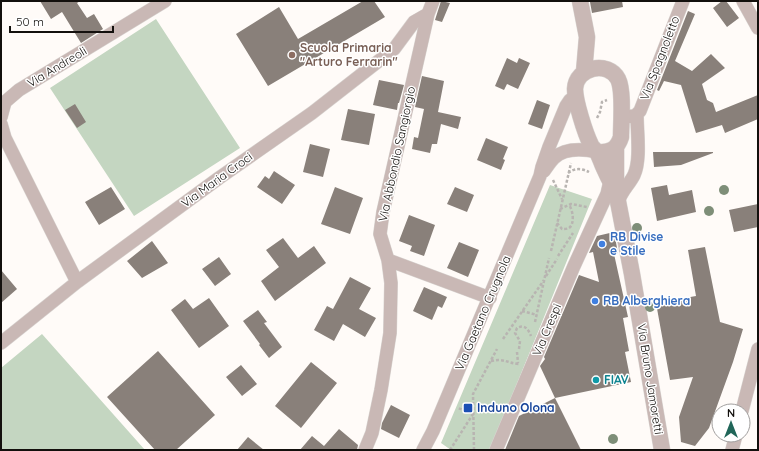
<svg xmlns="http://www.w3.org/2000/svg" width="759" height="451" viewBox="0 0 759 451" font-family="Quicksand,sans-serif">
  <rect width="100%" height="100%" fill="#fffbf8"/>
  <path fill="#c4d6c1" d="M156,19L240,148L134,216L50,88Z
    M550,185L592,199L490,450H451L441,443Z
    M42,334L145,450H1V368Z"/>
  <path fill="#89807a" d="M40,1H80L77,3L87,18L94,14L103,29L81,43L62,12L51,19Z
    M363,1H374L385,17L268,86L236,34L279,7L298,39Z
    M441,1L450,3L442,22L435,20Z
    M599,1H622L623,7L592,13L590,2Z
    M722,1H726L739,18L727,27L713,8Z
    M688,11L695,14L675,61L692,71L711,54L725,68L702,84L707,100L713,103L716,112L758,95V119L725,133L722,125L696,133L681,85L664,81L659,91L657,90Z
    M507,58L517,63L519,58L530,63L518,89L507,84L504,90L495,86Z
    M422,76L444,81L438,112L461,117L458,129L441,124L437,144H432L430,153L412,149L414,137L418,138L424,109L415,107Z
    M379,80L404,85L399,103H398L397,110L373,105Z
    M537,100L550,105L542,129L528,124Z
    M75,104L86,122L77,128L65,110Z
    M348,109L375,114L369,145L341,140Z
    M486,138L508,147L503,159L505,160L501,170L477,160Z
    M310,144L330,149L323,177L303,172Z
    M653,152H713V153L681,165L654,167Z
    M274,171L295,185L282,204L257,187L265,176L269,179Z
    M667,185L669,195L692,190L696,212L657,221L651,188Z
    M111,187L125,209L99,225L85,202Z
    M335,187L363,198L350,234L321,224Z
    M455,187L474,195L467,212L447,204Z
    M758,204V227L734,232L729,210Z
    M409,215L435,225L424,256L410,251L412,246L399,241Z
    M614,232L618,253L614,254L628,317L623,318L629,351L625,352L631,382L555,398L540,366L545,359L544,357L579,275L599,282L593,252L589,253L597,236Z
    M283,238L298,258L314,246L326,263L275,301L261,281L279,267L266,250Z
    M152,241L168,263L142,278L127,261Z
    M459,242L479,250L468,277L447,268Z
    M705,247L720,322L743,329L733,362L709,428L695,446L681,442L679,417L693,377L670,380L656,303L696,296L688,250Z
    M219,257L231,274L215,286L202,269Z
    M1,270L17,289L1,303Z
    M350,277L371,288L359,309L376,318L365,337L343,324L334,341L314,330L327,306L333,309Z
    M424,287L447,297L442,308L438,306L432,320L413,311Z
    M209,298L229,326L199,348L171,310L185,299L193,309Z
    M258,310L267,322L264,323L282,347L269,358L259,345L260,344L243,321Z
    M158,351L215,415L176,450H155L107,397Z
    M311,362L337,383L301,428L275,406Z
    M241,365L257,384L242,396L226,377Z
    M555,398L581,450H505L519,416Z
    M391,405L410,415L399,438L381,429L382,423Z
    M339,429L358,445L357,450H300L312,436L324,446Z
    M248,437L264,450H237Z"/>
  <g fill="none" stroke-linecap="round" stroke-linejoin="round">
    <g stroke="#d9d5d2" stroke-width="14">
      <path id="minor" d="M743,1L758,28
        M1,117L5,102L19,90L165,1
        M621,117L635,116L640,111L683,1
        M1,124L5,138L77,282
        M544,171C547,167 550,162 554,158C565,148 583,149 597,152
        M618,202C622,190 629,185 634,175C641,160 637,132 637,115
        M388,260L490,298
        M1,343L77,282L219,178L312,113L394,49L414,22L428,14
        M742,411L758,349
        M365,450L372,433L381,390L390,333L391,283L388,260L380,234L383,212L428,14L433,1
        M423,450L433,431L540,176L542,167L549,147L566,106L570,100L576,97
        M496,450L574,266L607,194L610,181
        M732,450L736,435"/>
    </g>
    <g stroke="#d9d5d2" stroke-width="17">
      <path id="tertiary" d="M580,1L587,37L584,72
        M616,147V191L632,274L662,450
        M597,152C609,153 617,150 621,137C621,123 624,91 618,79C608,60 576,67 575,89C575,101 585,133 591,145C592,148 595,149 597,152C599,156 601,161 603,166C606,173 610,181 614,188"/>
    </g>
    <path stroke="#b8b4b1" stroke-width="2.5" stroke-dasharray="3 2" stroke-linecap="butt" d="M597,118L600,112L602,102L607,100
      M568,173C575,168 581,168 589,172
      M553,180L562,199
      M560,209L571,204L587,207
      M557,223L562,229C564,229 567,229 569,228C575,224 573,210 569,205
      M551,251L571,163
      M558,256L573,233
      M546,276L557,259
      M522,311L537,315
      M535,322L549,258
      M503,339L544,280
      M519,349L520,341L515,333L517,328C525,324 528,329 531,336
      M517,352L518,363
      M491,361C504,358 507,363 519,364
      M450,450L473,414L458,408
      M474,450L473,394L497,349"/>
    <use href="#minor" stroke="#c9b8b5" stroke-width="13"/>
    <use href="#tertiary" stroke="#c9b8b5" stroke-width="16"/>
  </g>
  <g fill="#7e8e78">
    <circle cx="724" cy="190" r="5"/>
    <circle cx="709" cy="211" r="5"/>
    <circle cx="637" cy="228" r="5"/>
    <circle cx="650" cy="307" r="5"/>
    <circle cx="613" cy="439" r="5"/>
  </g>
  <circle fill="#8d6e63" stroke="#fff" stroke-width="1.5" cx="292" cy="55" r="4"/>
  <g fill="#3f7fe0" stroke="#fff" stroke-width="1.5">
    <circle cx="602" cy="244" r="4"/>
    <circle cx="595" cy="301" r="4"/>
  </g>
  <circle fill="#0f9aa8" stroke="#fff" stroke-width="1.5" cx="596" cy="380" r="4"/>
  <rect fill="#1a4fb4" stroke="#fff" stroke-width="1.5" x="463" y="403" width="10" height="10" rx="2"/>
  <g text-anchor="middle" stroke-width="3" stroke-linejoin="round" paint-order="stroke">
    <g font-size="12" font-weight="bold" fill="#785e54" stroke="#fff" text-anchor="start">
      <text x="300" y="52">Scuola Primaria<tspan x="300" dy="14">"Arturo Ferrarin"</tspan></text>
    </g>
    <g font-size="12" fill="#13100d" stroke="#fff">
      <text transform="translate(660 58) rotate(-69)" y="4">Via Spagnoletto</text>
      <text transform="translate(57 67) rotate(-31)" y="4">Via Andreoli</text>
      <text transform="translate(397 154) rotate(-78)" y="4">Via Abbondio Sangiorgio</text>
      <text transform="translate(217 180) rotate(-36)" y="4">Via Maria Croci</text>
      <text transform="translate(483 313) rotate(-67)" y="4">Via Gaetano Crugnola</text>
      <text transform="translate(547 330) rotate(-67)" y="4">Via Crespi</text>
      <text transform="translate(650 379) rotate(81)" y="4">Via Bruno Jamoretti</text>
    </g>
    <g font-size="12" font-weight="bold" fill="#366cbe" stroke="#fff" text-anchor="start">
      <text x="610" y="241">RB Divise<tspan x="610" dy="14">e Stile</tspan></text>
      <text x="603" y="305">RB Alberghiera</text>
    </g>
    <g font-size="12" font-weight="bold" fill="#0d838f" stroke="#fff" text-anchor="start">
      <text x="604" y="384">FIAV</text>
    </g>
    <g font-size="12" font-weight="bold" fill="#164399" stroke="#fff" text-anchor="start">
      <text x="477" y="412">Induno Olona</text>
    </g>
  </g>
  <rect width="759" height="451" fill="none" stroke="#13100d" stroke-width="4"/>
  <g transform="translate(731 423)"><circle r="19" fill="#ffffff" stroke="#a19f9e"/>
  <path d="M0-3L7 15L0 10L-7 15Z" fill="#206659"/>
  <text y="-6" font-size="11" font-weight="bold" text-anchor="middle" fill="#13100d">N</text>
  </g>
  <path d="M10 26v6h103v-6" fill="none" stroke="#13100d" stroke-width="2"/>
  <text x="16" y="26" font-size="12" fill="#13100d" stroke="#ffffff" stroke-width="3" paint-order="stroke">50 m</text>
</svg>
